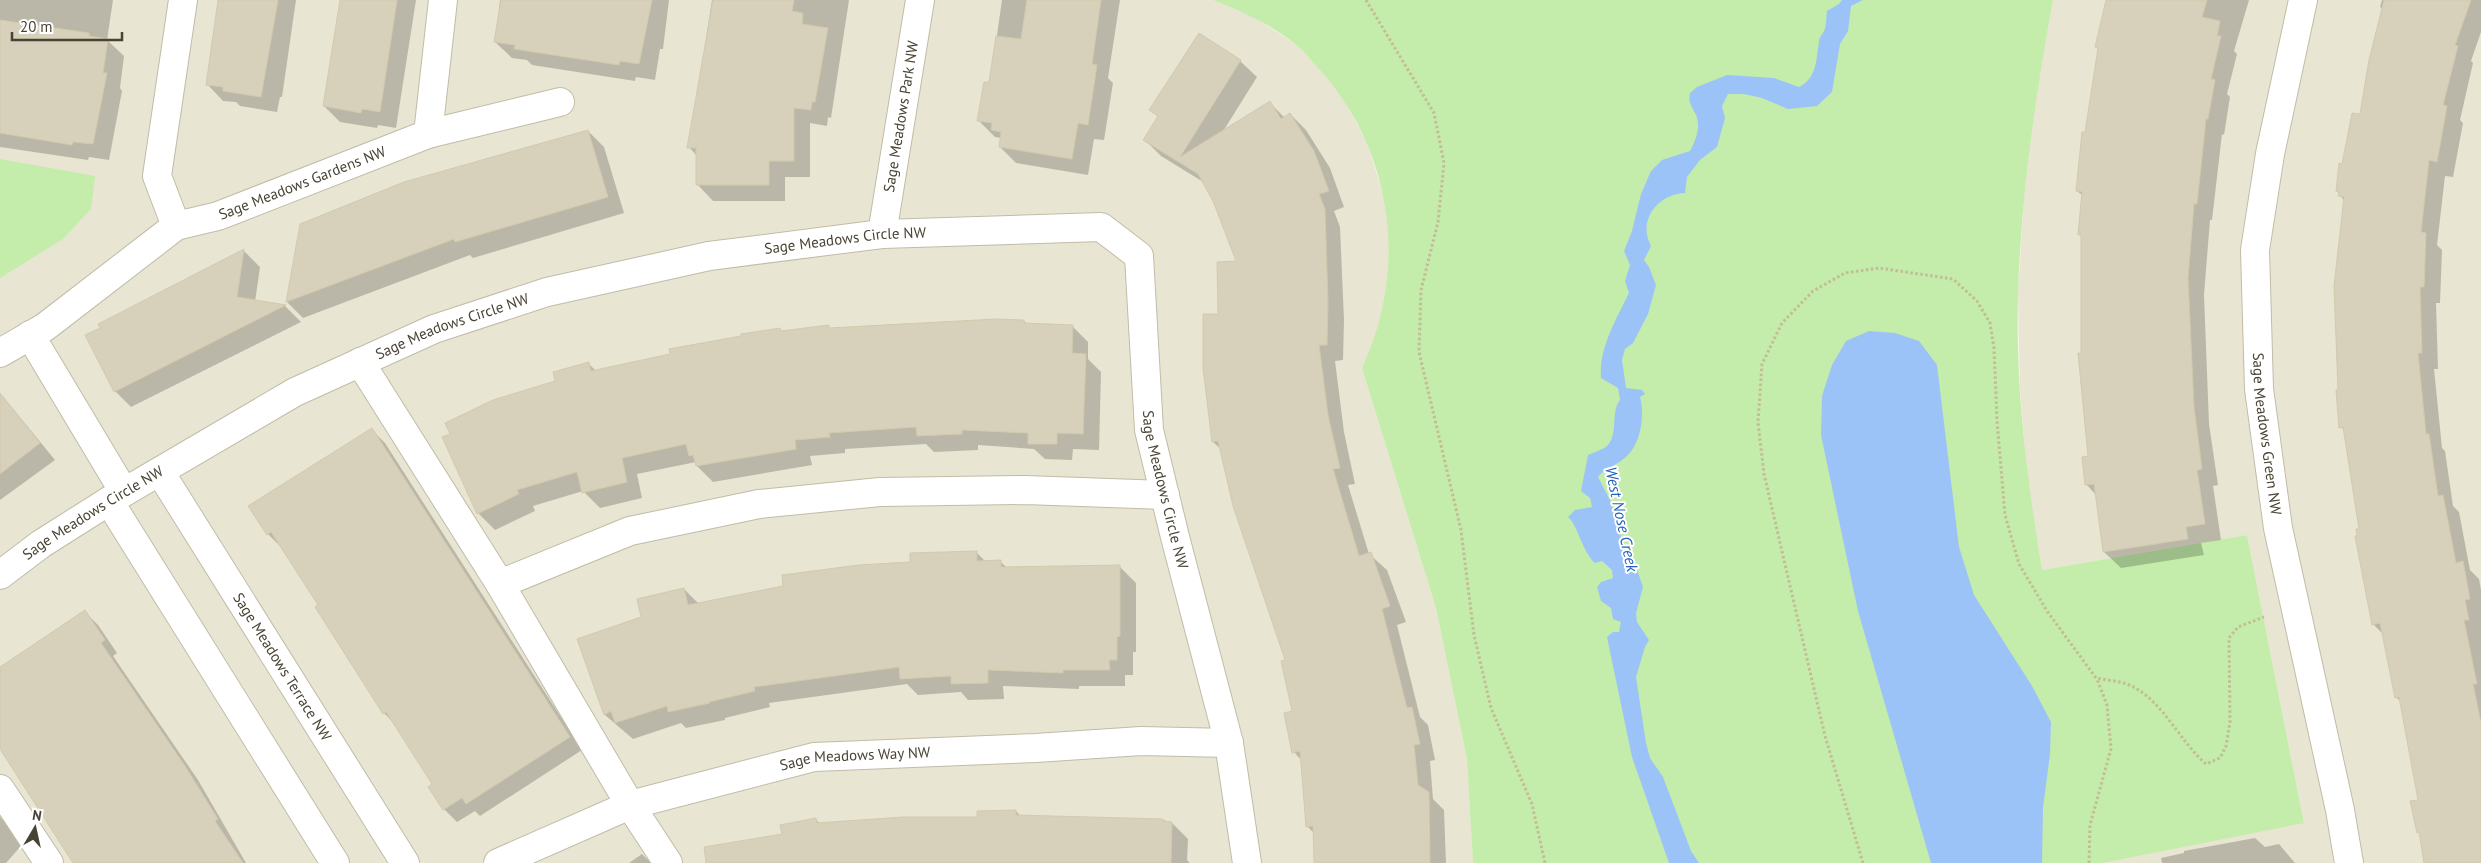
<svg xmlns="http://www.w3.org/2000/svg" width="2481" height="863" viewBox="0 0 2481 863" font-family="'PT Sans',sans-serif">
  <rect width="100%" height="100%" fill="#f4f2e5"/>
  <path fill="#e9e5d3" d="M0,0H1213L1251,15L1300,47L1340,92L1367,143L1386,203L1390,257L1385,300L1375,340L1362,368L1436,608L1467,759L1473,863H0Z
    M2053,0H2481V863H2103L2304,822L2247,535L2042,570L2027,479L2020,386L2018,295L2024,197L2034,100Z"/>
  <path fill="#c4ecaa" d="M1213,0H2053C2035,97 2021,195 2018,294C2015,386 2027,479 2042,570L2247,535L2304,823L2103,863H1473L1467,759L1436,608L1362,368C1409,269 1393,151 1320,70C1313,63 1307,54 1299,47C1274,26 1244,12 1213,0Z
    M0,159L95,176L91,209L63,239L0,278Z"/>
  <path fill="#9cc3f7" d="M1842,0H1863L1851,6L1848,31L1840,44L1832,92L1817,106L1788,109L1762,98L1744,94H1728L1722,106L1725,118L1717,147L1700,160L1687,177L1685,193C1658,194 1637,220 1651,246L1644,260L1649,267L1656,285L1648,314L1633,343L1625,349L1622,360L1626,388L1642,390L1645,394L1640,397C1645,415 1641,443 1627,456C1618,465 1606,467 1598,477L1610,500L1622,539L1634,561L1643,587L1636,613L1637,622L1649,640L1645,647L1636,677L1646,743L1650,758L1663,777L1691,851L1699,863H1669L1632,757L1607,637L1613,632H1619L1621,622L1613,619L1611,608L1601,601L1597,587L1601,582L1613,578L1612,570L1602,561L1595,563C1581,550 1579,527 1568,517L1575,510L1592,507L1590,498L1581,491L1588,455C1594,452 1602,450 1607,446C1619,434 1610,413 1620,400L1618,388L1601,378C1599,347 1616,320 1629,293L1625,281L1630,265L1624,251L1632,231L1641,194L1651,171L1662,160L1690,151C1696,140 1701,127 1696,115C1692,106 1688,104 1690,93L1697,87L1727,75L1774,78L1799,87C1817,78 1816,60 1819,42C1819,37 1822,35 1824,31C1827,25 1826,17 1827,11L1839,4Z
    M1869,331L1895,333L1919,341L1937,365L1959,547L1974,595L2032,686L2051,722L2050,754L2043,808L2042,863H1931L1858,611L1821,435L1822,396L1832,365L1846,341Z"/>
  <path fill="#0003" d="M0,0H113L107,40L124,56L120,88L122,91L109,160L89,157L88,160L0,147Z
    M220,0H296L282,97H280L277,112L240,106L236,102L223,101L207,84Z
    M342,0H416L396,128L378,125L377,128L340,122L324,106Z
    M500,0H669L663,49H660L655,80L636,77L635,81L532,65L527,60L512,58L495,42Z
    M712,0H849L831,118L828,117L827,126L810,123V177H785V201H713L697,184V156L689,147Z
    M1002,0H1120L1108,78L1113,83L1104,140L1094,139L1088,175L1016,163L1000,147L1001,138L995,137L979,121L990,84Z
    M2117,0H2249L2234,51L2237,54L2227,94L2230,97L2224,135L2222,134L2212,220H2210L2204,295L2209,424L2218,485L2213,486L2221,540L2201,543L2204,555L2121,568L2104,552L2096,495L2087,485L2090,458L2082,354V237L2079,234L2083,196L2077,191L2086,133Z
    M2382,0H2481V32L2471,61L2473,63L2460,120L2463,123L2453,177L2445,176L2437,245L2442,250L2440,303H2436L2438,369H2434L2442,448L2445,451L2453,506L2459,512L2470,570L2479,579L2481,590V863H2425L2421,835L2418,832L2419,800L2401,702L2396,697L2384,635L2373,624L2345,431L2341,427L2339,391L2345,202L2337,191L2361,116L2383,9L2380,7Z
    M1199,35L1240,61L1257,77L1222,133L1270,103L1285,118L1290,114L1306,130L1330,168L1344,207L1334,211L1340,227L1344,320L1343,360L1335,361L1344,432L1355,484L1348,485L1369,554L1387,570L1406,622L1397,625L1420,717L1428,725L1435,760L1430,761L1433,799L1444,810L1446,863H1315L1314,833L1307,826L1302,761L1294,752L1293,712L1286,661L1222,450L1213,442L1220,315L1238,262L1215,200L1205,183L1161,156L1145,140L1159,118L1151,110Z
    M588,131L604,147L624,213L473,258L470,255L303,318L287,302L301,225Z
    M244,251L260,267L255,302L285,306L301,322L131,407L115,391Z
    M1024,321L1027,324L1072,326L1088,342V359L1101,372L1099,450L1073,449L1072,460L1045,459L1034,449L978,445V450L934,452L926,444L845,449V453L810,456L812,465L713,482L697,466L696,462L637,474L642,498L600,508L583,491L533,506L535,511L495,530L478,513L557,382L589,364L597,372L780,330L782,332L828,327L830,329L899,324Z
    M0,393L55,460L0,500Z
    M372,430L385,443L582,750L480,816L475,811L457,822L444,809L430,787L434,784L395,724L384,713L320,606L281,547L268,534L250,506Z
    M977,553L986,562L1000,561L1007,568L1120,567L1136,583V652H1133V675H1125V686H1079V689L1003,686L1004,699L968,700L961,692L918,695L907,684L769,703L770,707L725,718V720L686,728L681,723L633,739L605,715L579,640L643,618L684,589L699,604L911,563Z
    M85,612L98,625L117,653L113,656L198,780L246,863H75L0,747V667Z
    M1016,811L1021,817L1163,820L1172,823L1188,839L1187,860L1190,863H736L784,835L816,820L821,824L978,818Z
    M0,817L13,830L22,845L6,863H0Z
    M2255,838L2265,847L2279,844L2295,863H2162L2161,858L2184,853V851Z
    M642,854L651,863H629Z"/>
  <path fill="#d7d0ba" stroke="#d2caac" d="M218,0H278L261,97L223,91V87L206,85Z
    M340,0H397L380,112L362,109L361,113L323,106Z
    M501,0H652L639,64L620,61L619,65L514,49L515,45L494,42Z
    M713,0H794L792,11L803,13L802,24L828,28L815,102H812L811,110L794,108V161H769V185H696V148H687Z
    M1027,0H1101L1092,64L1097,65L1088,125L1078,123L1072,159L999,147L1001,132L991,130L992,123L977,121L984,82H989L996,36L1021,39Z
    M2106,0H2207L2202,17L2220,21L2217,36H2221L2211,79L2215,80L2208,119H2206L2197,204H2194L2188,278L2194,407L2202,469L2197,470L2205,524L2186,527L2188,539L2103,552L2094,484L2085,485L2082,457L2088,456L2078,353H2081V235H2078L2082,192L2076,191L2082,132H2085L2098,48L2095,47Z
    M2384,0H2471L2455,45L2458,46L2443,105L2447,106L2437,162L2429,160L2421,232L2426,233L2424,287H2420L2422,353H2418L2426,434H2429L2438,496L2443,495L2456,563L2463,561L2470,599L2465,600L2469,620H2464L2477,684H2473L2481,723V863H2424L2419,832L2417,833L2410,801L2418,800L2399,697L2395,698L2380,623L2372,625L2355,536H2357L2356,529H2359L2343,427L2339,428L2336,390H2338L2334,286L2344,197L2338,196L2339,192L2336,191L2339,163L2342,164L2352,113L2360,114L2369,60Z
    M0,20L89,33V36L108,39L103,73H107L93,144L73,142L72,145L0,133Z
    M1199,33L1241,60L1180,157L1270,101L1281,119L1290,113L1314,151L1329,191L1319,194L1325,209L1328,303L1327,345H1319L1328,415L1340,468L1333,469L1359,556L1371,552L1390,606L1382,609L1407,708L1412,707L1420,744L1414,745L1418,785L1429,792L1430,863H1314L1313,826L1306,827L1300,751L1292,753L1284,713L1292,711L1281,661L1285,660L1233,506L1218,441L1212,442L1203,368V314H1218L1217,262L1236,261L1213,201L1198,174L1143,140L1158,116L1149,110Z
    M588,130L608,197L455,242L454,239L286,302L300,224L404,182Z
    M244,249L237,297L286,305L114,392L85,335L100,328L98,324Z
    M996,319L1024,320V323L1073,325L1072,353L1086,354L1083,434L1057,433V444H1028V433L962,430V434L917,436L916,427L829,433L830,437L795,440L796,449L696,466L693,455L689,456L686,444L622,458L627,482L582,493L577,472L517,490L519,494L477,514L442,437L450,434L445,423L493,400L555,381L553,372L589,362L591,371L670,354L669,349L741,336V334L780,328L781,331L829,325V328Z
    M0,393L40,443L0,474Z
    M372,428L570,737L466,804L462,798L443,810L428,787L432,784L386,712L383,714L315,607L318,605L271,532L267,535L248,506Z
    M977,551V561L1001,560V567L1120,565V636L1117,637V660H1109L1110,670H1063V673L988,670V683L951,684V676L900,679L899,667L754,687L755,691L709,702L710,703L668,712L667,706L615,723L611,711L604,715L577,639L641,617L637,599L684,588L688,605L783,586L782,575L859,565L910,562V553Z
    M85,610L105,640L101,643L185,766L218,819L215,821L243,863H73L0,749V667Z
    M1016,810V815L1163,819V821L1172,822L1171,863H706L704,847L782,834L780,825L816,818L817,823L903,817H977V811Z"/>
  <g fill="none" stroke-linecap="round" stroke-linejoin="round">
    <g stroke="#c1bca7" stroke-width="30">
      <g id="minor">
        <path id="s1" d="M2303,0L2270,154L2255,250L2259,389L2278,528L2340,810L2349,863"/>
        <path d="M428,134L443,0"/>
        <path d="M176,226L157,176L183,0"/>
        <path id="s2" d="M882,234L920,0"/>
        <path d="M30,335L124,492"/>
        <path id="s3" d="M0,353L45,327L176,226L218,216L428,134L560,102"/>
        <path d="M360,362L500,584L630,805L668,863"/>
        <path id="s4" d="M160,472L405,863"/>
        <path d="M109,501L335,863"/>
        <path id="s5" d="M0,575L41,544L109,501L295,392L434,329L547,292L709,256L882,234L1101,227L1139,256L1149,430L1175,537L1229,743L1247,863"/>
        <path d="M500,584L630,531L759,504L880,492L1025,490L1165,495"/>
        <path d="M0,789L49,863"/>
        <path id="s6" d="M498,863L630,805L814,757L1036,748L1141,741L1229,743"/>
      </g>
    </g>
    <path stroke="#c4bb97" stroke-width="3" stroke-dasharray="2.5 2.5" stroke-linecap="butt" d="M1366,0L1434,113L1444,163L1438,222L1421,290L1419,352L1461,530L1474,635L1491,708L1532,804L1545,863
      M1863,863L1825,736L1764,474L1758,422L1762,364L1782,323L1813,291L1845,273L1879,268L1953,279L1977,301L1990,323L1994,348L1997,421L2005,515L2019,564L2047,611L2096,678C2106,680 2118,681 2127,684C2162,698 2179,741 2206,764L2220,758L2226,746L2230,722L2229,638L2238,627L2264,617
      M2089,863L2090,825L2111,749L2107,705L2097,679"/>
    <use href="#minor" stroke="#fff" stroke-width="28"/>
  </g>
  <g text-anchor="middle" stroke-width="4" stroke-linejoin="round" paint-order="stroke">
    <g font-size="15" fill="#484334" stroke="#fff">
      <text dy="5" stroke="none"><textPath href="#s2" startOffset="119">Sage Meadows Park NW</textPath></text>
      <text dy="5" stroke="none"><textPath href="#s3" startOffset="351">Sage Meadows Gardens NW</textPath></text>
      <text dy="5" stroke="none"><textPath href="#s5" startOffset="922">Sage Meadows Circle NW</textPath></text>
      <text dy="5" stroke="none"><textPath href="#s5" startOffset="518">Sage Meadows Circle NW</textPath></text>
      <text dy="5" stroke="none"><textPath href="#s1" startOffset="439">Sage Meadows Green NW</textPath></text>
      <text dy="5" stroke="none"><textPath href="#s5" startOffset="1462">Sage Meadows Circle NW</textPath></text>
      <text dy="5" stroke="none"><textPath href="#s5" startOffset="112">Sage Meadows Circle NW</textPath></text>
      <text dy="5" stroke="none"><textPath href="#s4" startOffset="230">Sage Meadows Terrace NW</textPath></text>
      <text dy="5" stroke="none"><textPath href="#s6" startOffset="375">Sage Meadows Way NW</textPath></text>
    </g>
    <g font-size="16" font-style="italic" fill="#2463bd" stroke="#fff">
      <text transform="translate(1622 519) rotate(78)" y="6">West Nose Creek</text>
    </g>
  </g>
  <g transform="translate(35 828) rotate(9)" stroke="#ffffff" stroke-width="4" paint-order="stroke">
  <path d="M0-4L9 19L0 12L-9 19Z" fill="#484334"/>
  <text y="-8" font-size="14" font-weight="bold" text-anchor="middle" fill="#484334">N</text>
  </g>
  <path d="M12 32v8h110v-8" fill="none" stroke="#484334" stroke-width="2.5"/>
  <text x="20" y="32" font-size="15" fill="#484334" stroke="#ffffff" stroke-width="4" paint-order="stroke">20 m</text>
</svg>
